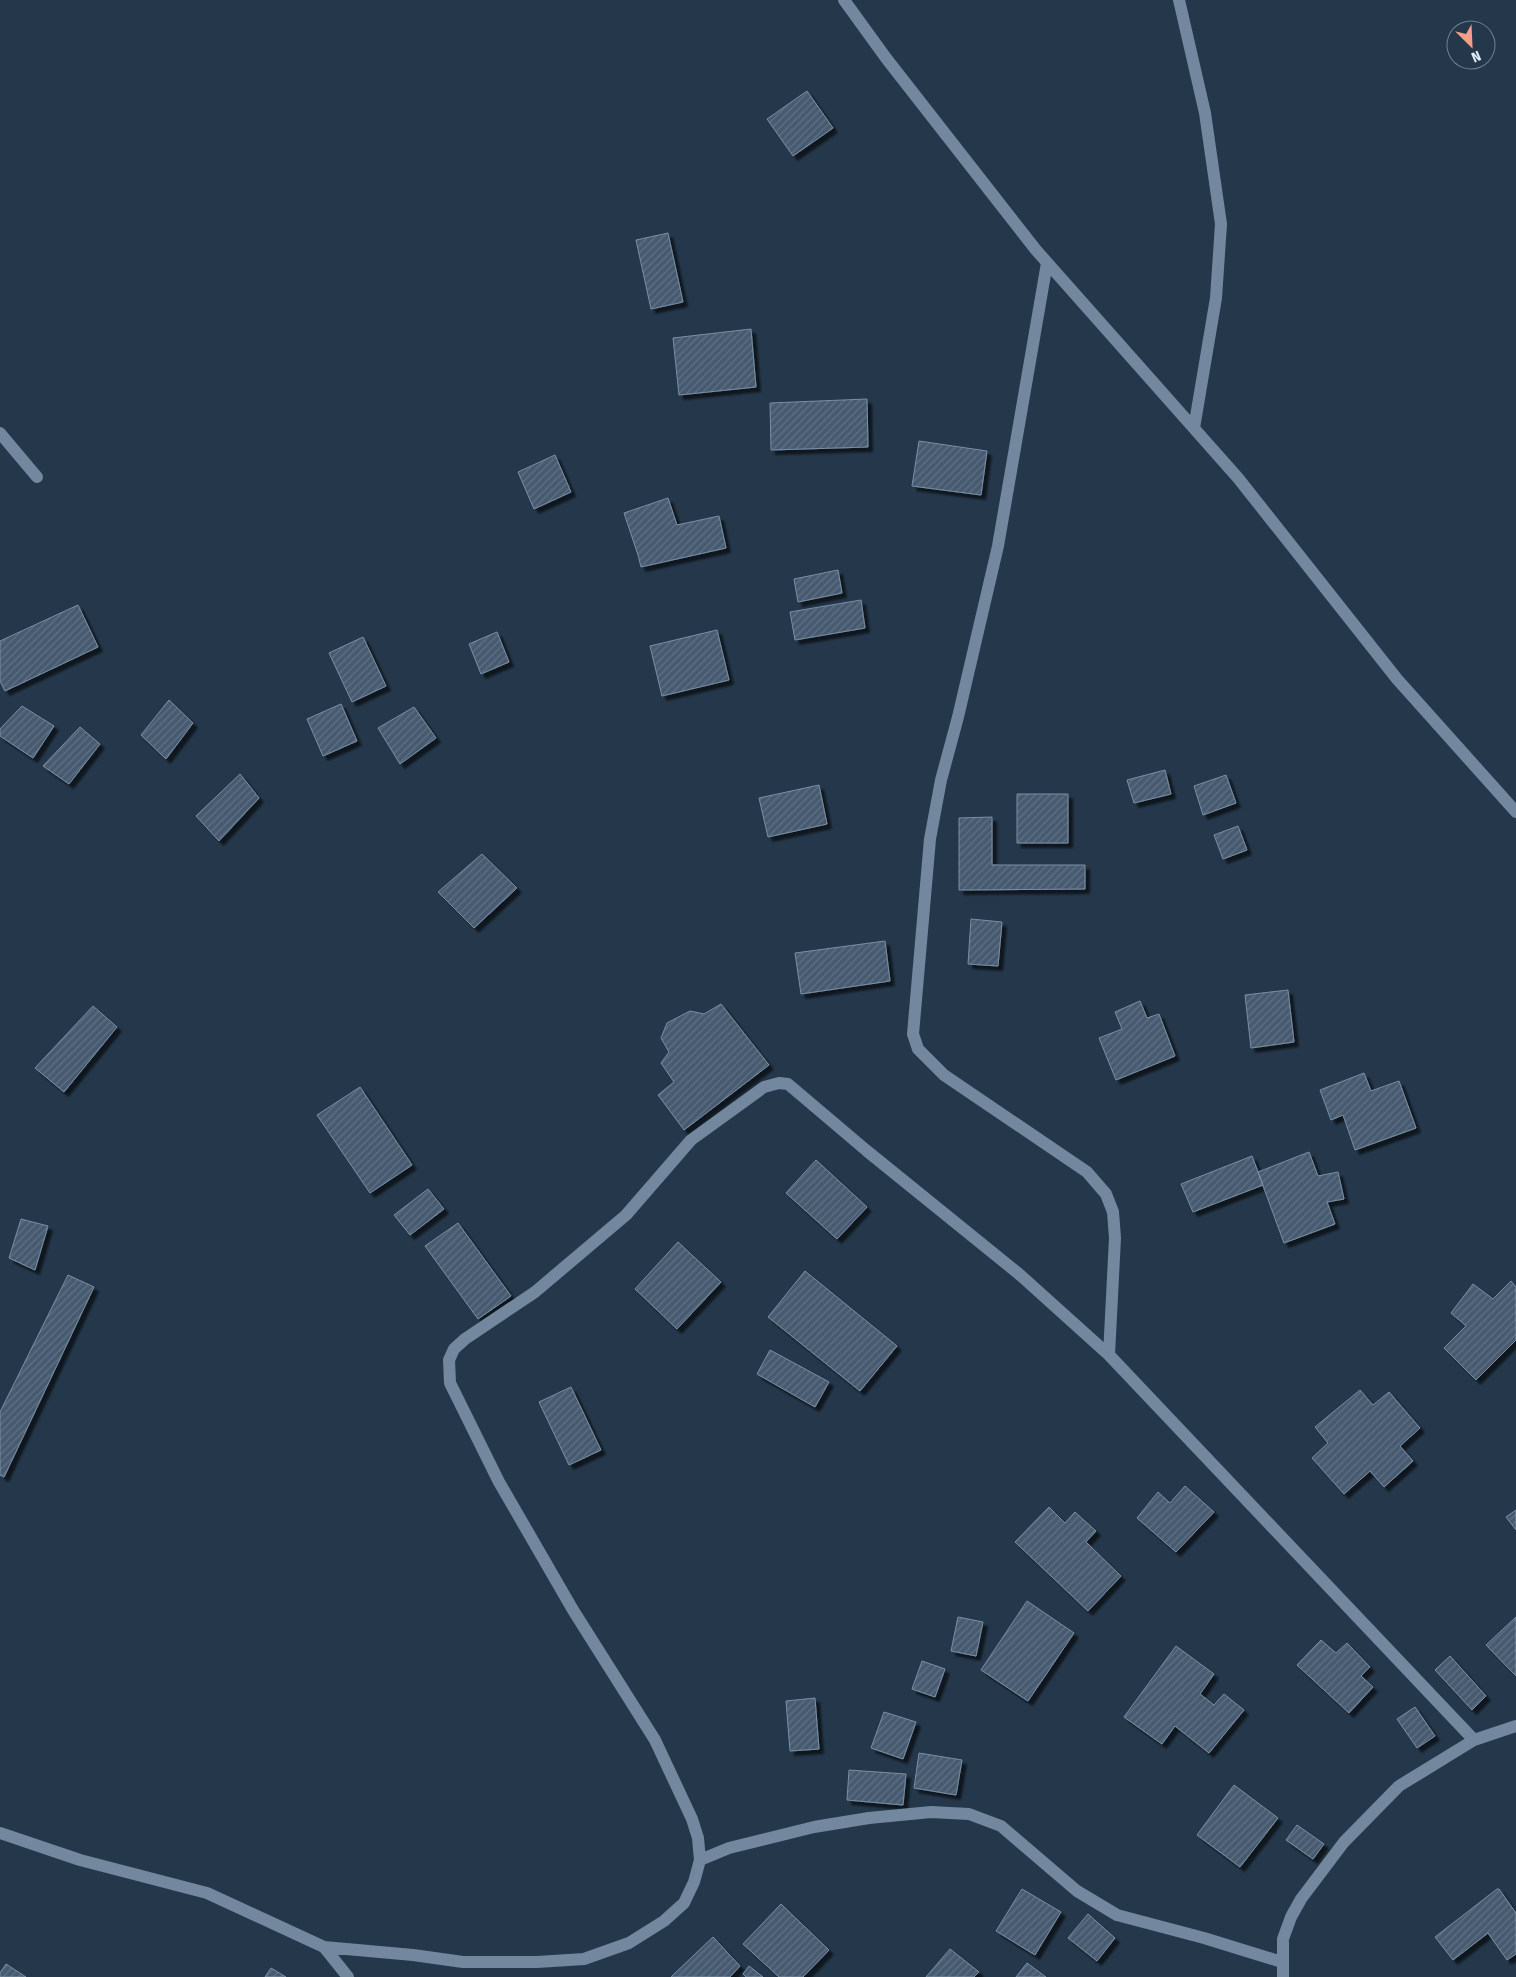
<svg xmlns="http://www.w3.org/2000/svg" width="1516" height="1977" viewBox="0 0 1516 1977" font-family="'Fira Sans Condensed',sans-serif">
  <defs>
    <pattern id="building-hatch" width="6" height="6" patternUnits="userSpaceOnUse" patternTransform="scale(1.25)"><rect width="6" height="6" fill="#465a6f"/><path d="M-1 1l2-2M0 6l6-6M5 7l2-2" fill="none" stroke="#607284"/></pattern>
    <filter id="shadow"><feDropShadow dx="4.5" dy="4.5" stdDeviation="1" flood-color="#0009"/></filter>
  </defs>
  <rect width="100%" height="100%" fill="#25384b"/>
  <path fill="url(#building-hatch)" stroke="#7a8fa6" filter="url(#shadow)" d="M807,91L833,128L793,156L767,119Z
    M668,233L683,302L651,309L636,240Z
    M751,329L756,387L679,395L673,338Z
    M867,399L868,447L771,450L770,403Z
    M919,441L987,451L981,495L912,486Z
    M555,455L571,492L534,509L518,472Z
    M668,498L677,525L719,516L726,548L641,567L638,555L624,513Z
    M838,570L842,593L798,602L794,579Z
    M861,600L865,628L795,640L790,612Z
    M78,605L98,647L5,691L0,681V641Z
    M717,630L729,680L662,696L650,646Z
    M497,632L509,662L481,674L469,644Z
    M363,637L386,686L352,702L329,653Z
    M169,700L193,723L166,759L141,735Z
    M341,704L357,741L323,756L307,719Z
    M22,706L54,726L33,758L0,736V729Z
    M414,707L436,738L400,764L378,728Z
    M80,727L100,744L69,784L43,766Z
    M1165,770L1171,794L1134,803L1127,780Z
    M240,774L259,798L219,841L196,816Z
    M1226,775L1236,803L1203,815L1194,786Z
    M819,785L827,824L768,837L759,798Z
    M1017,794H1068V843H1017Z
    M992,817V865H1085V889L959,890V818Z
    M1238,826L1247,850L1223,859L1214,835Z
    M482,854L517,888L474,928L438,892Z
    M971,919L1002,922L998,966L968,964Z
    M885,941L890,981L801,994L795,953Z
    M1288,990L1294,1042L1251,1048L1245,995Z
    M1140,1001L1147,1018L1159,1014L1175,1056L1116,1080L1099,1038L1122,1029L1115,1012Z
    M721,1004L769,1065L684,1130L658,1095L674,1082L661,1063L669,1052L661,1038L667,1023L690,1011L704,1014Z
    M93,1006L117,1027L64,1092L35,1068Z
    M1364,1073L1371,1091L1399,1081L1416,1128L1355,1150L1343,1115L1331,1120L1320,1090Z
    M360,1087L412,1165L370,1193L317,1115Z
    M1309,1152L1318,1176L1338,1172L1344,1199L1327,1202L1335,1224L1284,1243L1258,1172Z
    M1252,1156L1263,1185L1193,1212L1181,1184Z
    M816,1160L867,1207L837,1239L786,1193Z
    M428,1189L444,1209L410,1235L394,1215Z
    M21,1219L48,1226L35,1270L9,1258Z
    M458,1223L511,1296L478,1319L425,1246Z
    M678,1242L721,1282L677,1329L635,1289Z
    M805,1271L897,1346L860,1391L768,1317Z
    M68,1275L94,1287L4,1477L0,1475V1412Z
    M1511,1281L1516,1287V1340L1476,1380L1444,1348L1466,1326L1451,1313L1473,1284L1493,1299Z
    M770,1350L829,1382L815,1407L757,1374Z
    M571,1387L601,1450L569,1465L539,1402Z
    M1360,1390L1373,1405L1389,1392L1420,1428L1400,1446L1413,1461L1384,1487L1370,1471L1344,1494L1312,1458L1328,1443L1315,1427Z
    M1185,1486L1214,1512L1176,1552L1137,1518L1158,1492L1170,1503Z
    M1049,1507L1065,1523L1075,1512L1096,1531L1086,1542L1121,1576L1088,1611L1015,1542Z
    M1516,1510V1530L1506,1517Z
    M1027,1601L1074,1633L1028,1701L981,1670Z
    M958,1617L983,1622L976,1656L951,1651Z
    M1516,1617V1676L1486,1645Z
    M1321,1640L1336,1653L1347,1643L1370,1667L1361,1676L1373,1687L1349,1713L1297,1665Z
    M1176,1646L1214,1674L1200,1694L1214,1705L1224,1694L1244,1710L1209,1753L1175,1726L1162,1744L1124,1717Z
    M1450,1656L1486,1696L1472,1710L1435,1670Z
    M922,1661L945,1669L935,1697L912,1689Z
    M815,1698L819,1749L790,1751L786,1701Z
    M1415,1707L1435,1736L1417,1748L1397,1719Z
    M884,1712L916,1722L903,1759L871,1748Z
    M919,1753L962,1760L956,1795L914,1788Z
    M849,1770L906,1774L903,1805L847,1800Z
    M1234,1785L1278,1818L1240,1867L1197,1835Z
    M1297,1825L1324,1844L1313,1859L1286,1840Z
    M1022,1889L1061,1912L1035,1955L996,1931Z
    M1497,1889H1499L1516,1913V1954L1507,1960L1488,1933L1453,1960L1435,1937Z
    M781,1904L829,1950L803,1977H779L743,1944Z
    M1088,1914L1115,1938L1097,1961L1068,1938Z
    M713,1937L740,1966L730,1977H671Z
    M950,1949L979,1972L974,1977H926Z
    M1027,1963L1046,1977H1016Z
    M6,1964L26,1977H0V1973Z
    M749,1966L763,1977H746L743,1974Z
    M271,1968L286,1977H265Z"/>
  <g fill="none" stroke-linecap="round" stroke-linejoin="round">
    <path stroke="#73889e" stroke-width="12" d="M844,0L886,58L1036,250L1238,478L1397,679L1516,812
      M1179,0L1205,113L1221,224L1216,298L1194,428
      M1047,263L998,546L958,717L941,780L930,839L913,1034L918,1049L944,1075L1087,1172L1106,1194L1113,1212L1115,1238L1109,1355
      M0,433L37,477
      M0,1833L80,1860L207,1893L324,1947L413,1955L463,1962H537L584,1959L629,1943L664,1921L684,1903L694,1882L700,1860L698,1838L692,1819L655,1740L573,1610L499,1482L450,1383L449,1360L454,1349L465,1339L535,1292L626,1215L691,1140L764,1087L779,1083L788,1084L867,1151L1019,1274L1109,1355L1474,1740
      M700,1860L729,1848L814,1827L869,1818L931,1812L969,1814L1001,1826L1077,1891L1117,1915L1204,1938L1282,1962
      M324,1947L348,1977
      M1283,1977V1939L1291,1917L1301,1899L1344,1842L1399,1786L1474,1740L1516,1726"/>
  </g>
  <g transform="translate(1471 45) rotate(156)"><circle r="24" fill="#25384b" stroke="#718191"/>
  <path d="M0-4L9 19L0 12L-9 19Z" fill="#f49e89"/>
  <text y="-8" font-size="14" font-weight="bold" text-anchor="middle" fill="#e2eefa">N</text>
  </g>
</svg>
